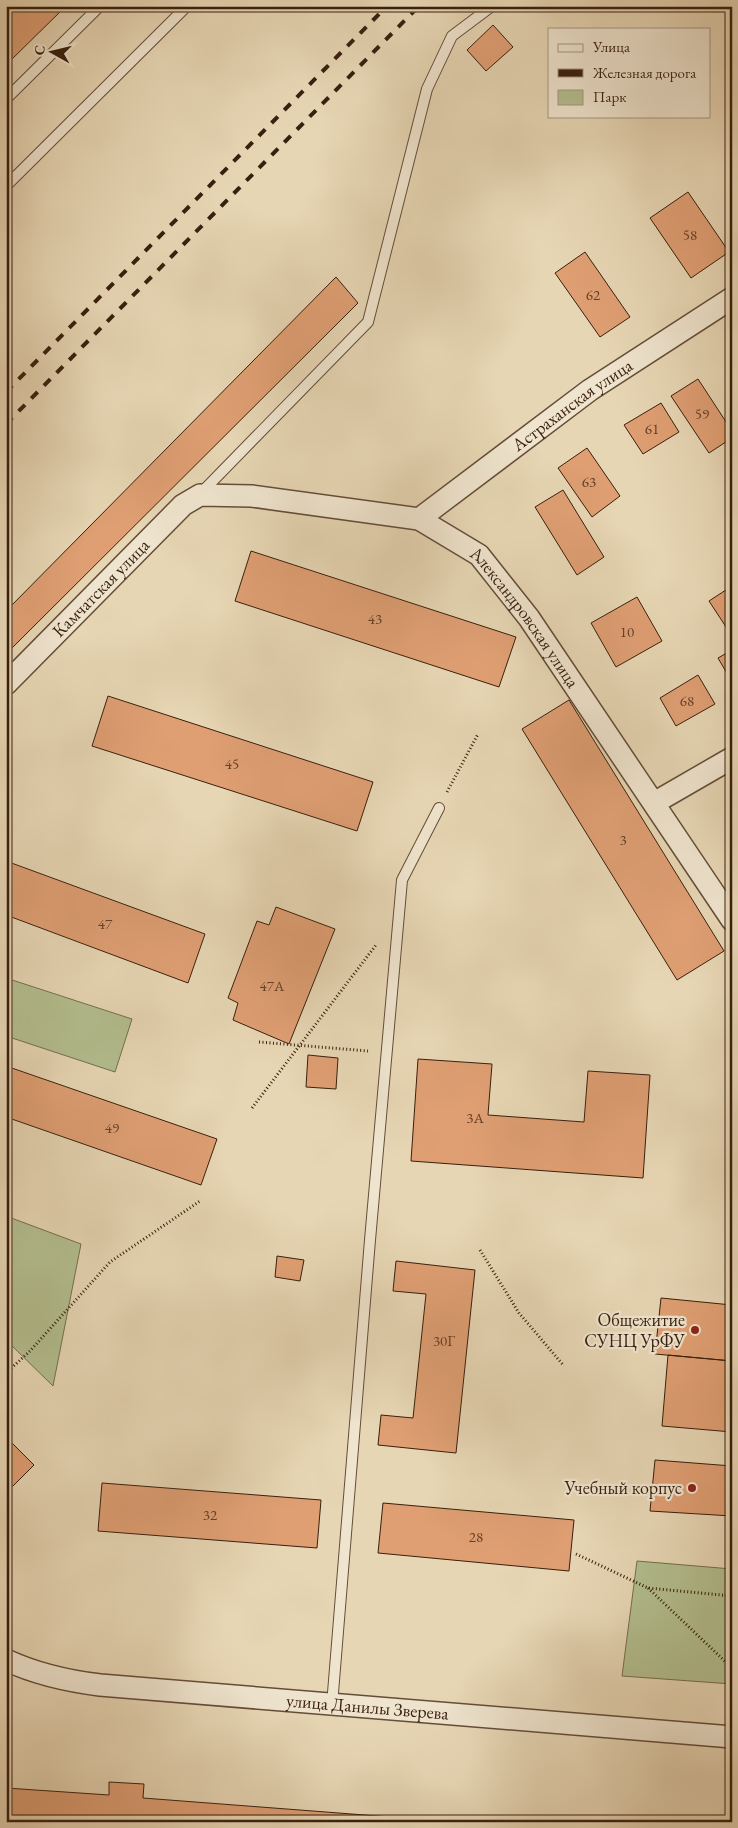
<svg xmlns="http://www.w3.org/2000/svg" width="738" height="1828" viewBox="0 0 738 1828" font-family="'EB Garamond',serif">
  <rect width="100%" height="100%" fill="#e7d6b4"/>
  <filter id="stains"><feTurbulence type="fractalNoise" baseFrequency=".004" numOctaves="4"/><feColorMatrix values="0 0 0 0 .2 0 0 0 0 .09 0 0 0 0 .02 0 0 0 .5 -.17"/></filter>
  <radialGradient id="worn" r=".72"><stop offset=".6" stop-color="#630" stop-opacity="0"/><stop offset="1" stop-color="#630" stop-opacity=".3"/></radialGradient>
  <path fill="#b3be8f" stroke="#766e4e" d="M6,978L132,1019L115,1072L6,1036Z
    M6,1216L81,1244L53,1386L6,1340Z
    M637,1561L732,1569V1684L622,1676Z"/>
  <path fill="#df9f73" stroke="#381f0e" d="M6,6H66L6,65Z
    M493,25L513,47L486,71L467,50Z
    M688,192L729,252L691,278L650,218Z
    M585,252L630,317L600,337L555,273Z
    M336,277L358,303L6,654V611Z
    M698,379L732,431V438L709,453L671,396Z
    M661,403L679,432L643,454L624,425Z
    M587,448L620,496L592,517L558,468Z
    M563,490L604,557L577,575L535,507Z
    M251,551L516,637L499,687L235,601Z
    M732,586V627L728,630L709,601Z
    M637,597L662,641L616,667L591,623Z
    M732,650V682L718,658Z
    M698,675L715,704L676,726L660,698Z
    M108,696L373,782L357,831L92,746Z
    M569,700L724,951L677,980L522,729Z
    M6,861L205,934L188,983L6,915Z
    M276,907L335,929L289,1044L233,1020L238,1003L228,998L257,921L269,925Z
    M308,1055L338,1058L336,1089L306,1087Z
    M418,1059L492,1064L488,1115L584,1122L588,1071L650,1075L643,1178L411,1161Z
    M6,1066L217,1139L201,1185L6,1117Z
    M277,1256L304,1260L300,1281L275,1277Z
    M396,1261L475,1270L456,1453L378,1445L381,1415L413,1418L426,1294L393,1291Z
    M661,1298L732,1305V1361L655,1354Z
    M668,1355L732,1361V1432L662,1426Z
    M6,1437L34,1465L6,1493Z
    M655,1460L732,1466V1516L650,1511Z
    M102,1483L321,1500L317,1548L98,1531Z
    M383,1503L574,1520L569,1571L378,1553Z
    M109,1782L144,1784L143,1798L456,1822H6V1788L109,1795Z"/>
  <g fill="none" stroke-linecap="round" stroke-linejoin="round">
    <g stroke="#644d38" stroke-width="12">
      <path id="service" d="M6,99L100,6
        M6,186L187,6
        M200,494L368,322L427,89L452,36L492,6
        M332,1705L370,1240L402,880L439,808"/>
    </g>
    <g stroke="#644d38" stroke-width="24">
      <g id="minor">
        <path id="s1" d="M419,519L590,390L732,298"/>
        <path id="s2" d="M6,684L183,505L200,495L252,496L419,519L479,555L529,618L732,920"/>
        <path d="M654,803L732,758"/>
        <path id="s3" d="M6,1660C36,1674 67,1681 100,1685L732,1737"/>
      </g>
    </g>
    <path stroke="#381f0e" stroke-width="3" stroke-dasharray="1 2.5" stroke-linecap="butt" d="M447,792L478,734
      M259,1042L368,1051
      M252,1108L376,945
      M480,1250L519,1313L564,1366
      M6,1373L30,1351L110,1262L200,1201
      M576,1554L648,1588L732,1596
      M648,1588L732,1668"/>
    <use href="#service" stroke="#efe4ce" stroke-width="10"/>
    <use href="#minor" stroke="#efe4ce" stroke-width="21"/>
    <path stroke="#381f0e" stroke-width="4" stroke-dasharray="9 9" stroke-linecap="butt" d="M6,392L387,6
      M6,424L419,6"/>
  </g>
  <g fill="#8f2418" stroke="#efe4ce" stroke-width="2">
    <circle cx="695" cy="1330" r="5"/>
    <circle cx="692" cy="1488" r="5"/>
  </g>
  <g text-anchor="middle" stroke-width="4.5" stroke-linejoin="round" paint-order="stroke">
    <g font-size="15" fill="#623f27">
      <text x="690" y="240">58</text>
      <text x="593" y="300">62</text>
      <text x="702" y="419">59</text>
      <text x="652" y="434">61</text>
      <text x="589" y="487">63</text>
      <text x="375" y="624">43</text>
      <text x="627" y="637">10</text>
      <text x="687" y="706">68</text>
      <text x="232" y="769">45</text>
      <text x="623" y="845">3</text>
      <text x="105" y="929">47</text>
      <text x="272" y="991">47А</text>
      <text x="475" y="1123">3А</text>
      <text x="112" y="1133">49</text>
      <text x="444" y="1346">30Г</text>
      <text x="210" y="1520">32</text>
      <text x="476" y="1542">28</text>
    </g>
    <g font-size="18" fill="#381f0e" stroke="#efe4ce">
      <text dy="6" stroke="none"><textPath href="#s1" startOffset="191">Астраханская улица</textPath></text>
      <text dy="6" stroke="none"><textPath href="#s2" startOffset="135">Камчатская улица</textPath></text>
      <text dy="6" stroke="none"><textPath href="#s2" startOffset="639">Александровская улица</textPath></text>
      <text dy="6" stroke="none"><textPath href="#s3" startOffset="366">улица Данилы Зверева</textPath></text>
    </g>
    <g font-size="18" fill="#381f0e" stroke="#efe4ce" text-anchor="end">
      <text x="685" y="1326">Общежитие<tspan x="685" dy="21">СУНЦ УрФУ</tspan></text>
      <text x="682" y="1494">Учебный корпус</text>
    </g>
  </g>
  <rect width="738" height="1828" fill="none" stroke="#e7d6b4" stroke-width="25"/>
  <rect x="8" y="8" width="723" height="1813" fill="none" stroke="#381f0e" stroke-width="2.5"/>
  <rect x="12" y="12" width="713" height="1803" fill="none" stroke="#381f0e"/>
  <rect x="548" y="28" width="162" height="90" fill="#efe4ce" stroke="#a69581"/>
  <rect x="558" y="44" width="25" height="8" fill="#efe4ce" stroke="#a69581"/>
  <text x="593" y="52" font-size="15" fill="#381f0e">Улица</text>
  <rect x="558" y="69" width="25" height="8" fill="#381f0e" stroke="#a69581"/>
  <text x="593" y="78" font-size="15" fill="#381f0e">Железная дорога</text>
  <rect x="558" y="90" width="25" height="15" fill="#b3be8f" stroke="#a69581"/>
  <text x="593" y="102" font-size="15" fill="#381f0e">Парк</text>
  <g transform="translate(52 52) rotate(278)" stroke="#efe4ce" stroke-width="4" paint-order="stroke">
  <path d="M0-4L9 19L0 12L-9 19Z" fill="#381f0e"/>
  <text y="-8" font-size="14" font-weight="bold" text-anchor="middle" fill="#381f0e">С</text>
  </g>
  <rect width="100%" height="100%" filter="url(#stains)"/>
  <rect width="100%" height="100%" fill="url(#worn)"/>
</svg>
